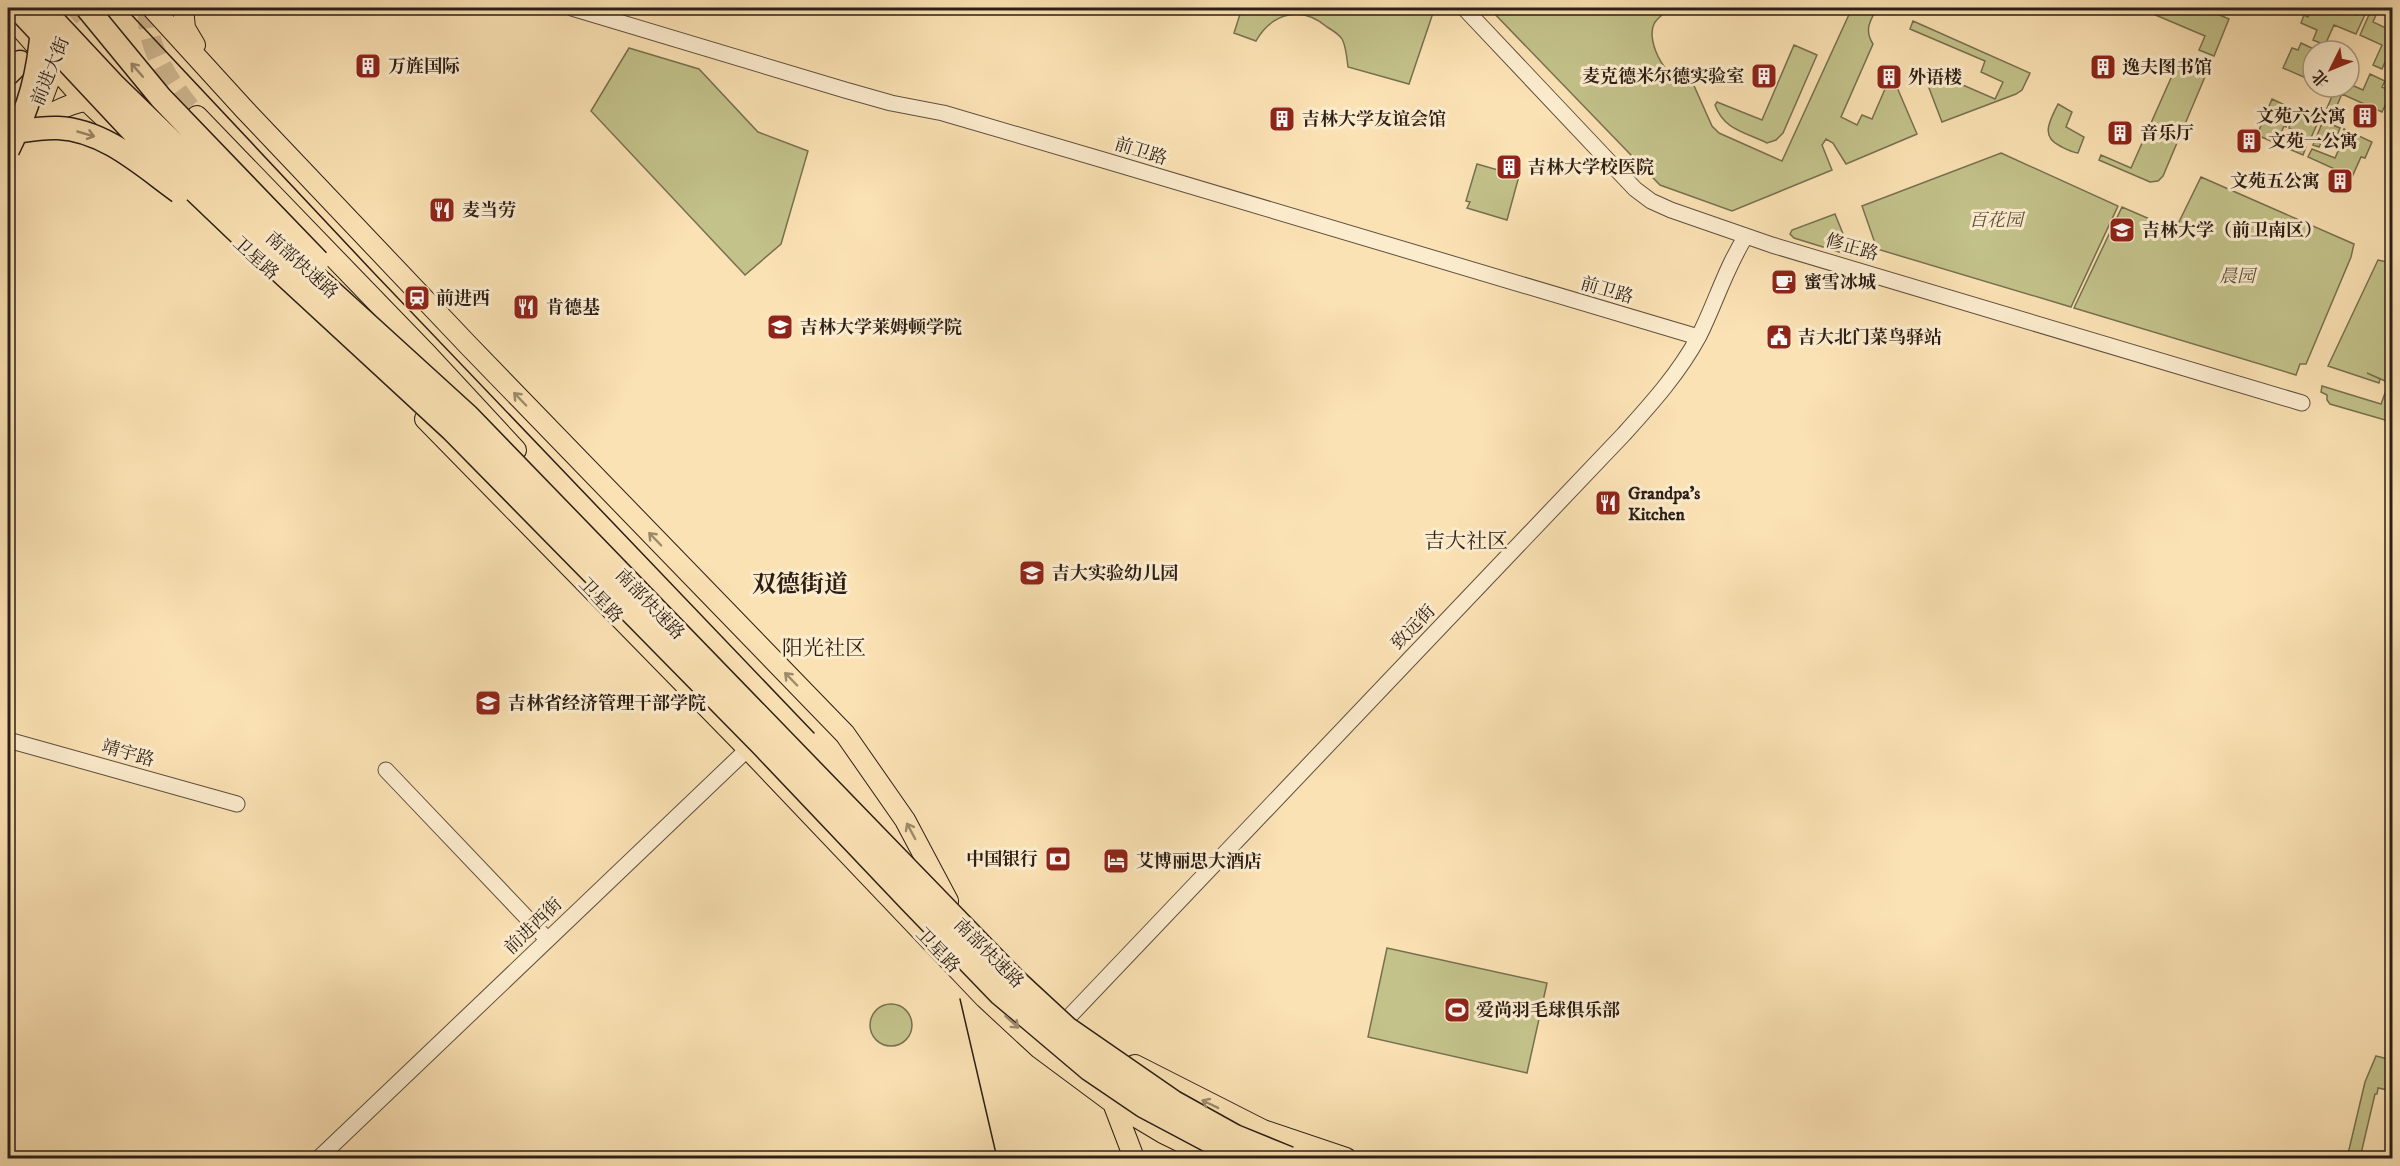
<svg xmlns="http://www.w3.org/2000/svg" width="2400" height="1166" viewBox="0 0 2400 1166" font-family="'IM FELL DW Pica','Noto Serif SC',serif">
  <rect width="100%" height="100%" fill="#fbe2b4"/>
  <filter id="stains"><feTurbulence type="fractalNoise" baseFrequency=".00333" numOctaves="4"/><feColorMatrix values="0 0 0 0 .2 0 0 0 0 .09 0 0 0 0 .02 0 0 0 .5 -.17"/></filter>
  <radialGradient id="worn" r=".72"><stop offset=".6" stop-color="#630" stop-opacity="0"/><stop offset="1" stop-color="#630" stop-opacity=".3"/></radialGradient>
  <path fill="#c3c28a" stroke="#777050" stroke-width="1.5" d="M1242,8H1432L1434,10L1409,84L1348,67C1347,59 1346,46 1342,39C1339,34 1332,30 1327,27C1301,5 1272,13 1256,41L1234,33Z
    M1489,8H1661L1663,14C1660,17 1655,21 1654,24C1645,42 1669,88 1691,79L1712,126L1719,133L1782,161L1852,8H1877C1870,21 1864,30 1873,44L1841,117L1857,125L1862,115L1872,119L1885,89L1896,85L1917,134L1846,164L1833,143L1826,139L1822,145L1832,170L1732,211L1660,185Z
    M2139,8H2203L2229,19L2214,56L2199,50L2205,36Z
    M2312,8H2339L2357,15L2361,8H2368L2356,34L2334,25L2325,45L2313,40L2317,30L2301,23L2304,15L2308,17Z
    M2372,8H2379L2373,22L2392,31V65L2385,62L2382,69L2373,65L2382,45L2360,35Z
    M1913,21L2030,73L2022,90L2016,94L1942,122L1924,75L1933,72L1995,99L2003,82L1981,72L1985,61L1910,29Z
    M2301,43L2318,51H2313V81L2283,68L2292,48L2298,50Z
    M1794,45L1817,55L1783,133L1776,140L1767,143C1745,132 1724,130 1715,105L1717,102L1762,120Z
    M629,48L699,69L758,132L808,151L781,244L745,275L591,111Z
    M2179,60L2207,72L2163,176L2158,181L2150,182L2099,160L2101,155L2131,168Z
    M2370,74L2385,81L2382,87L2392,91L2382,112L2342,94L2331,119L2324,115L2336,87H2349V84L2363,90Z
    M2272,99L2291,108L2286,127L2284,126L2280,136L2306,147L2303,155L2257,135Z
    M2058,104L2072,112L2066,127L2084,137L2078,153C2071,152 2066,149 2060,146C2039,136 2051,119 2058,104Z
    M2293,109L2319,120L2309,142L2300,139L2302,134L2289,128Z
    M2323,121L2340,128L2333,146L2322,141L2319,147L2313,145Z
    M2344,129L2372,142L2365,158L2361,157L2352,177L2308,157L2312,149L2335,158L2339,149L2336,147Z
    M2001,153L2118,206L2071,307L1877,249L1862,206Z
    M1477,164L1519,176L1507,220L1467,208L1470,202L1466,201Z
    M2201,177L2354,244L2351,257L2306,364H2300L2296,375L2074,308L2122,207L2175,230Z
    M1835,214L1852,256L1794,238L1790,234L1792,230Z
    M2378,260L2392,263V384L2367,373L2380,379L2379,383L2328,366Z
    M2388,385L2392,387V422L2330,404L2327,400V395L2321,392L2322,386L2381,404Z
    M1387,948L1547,983L1527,1073L1368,1037Z
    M870 1025a21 21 0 1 1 42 0a21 21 0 1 1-42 0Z
    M2376,1056L2392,1060V1091L2378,1088L2377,1094H2375L2360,1158H2347L2365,1082Z"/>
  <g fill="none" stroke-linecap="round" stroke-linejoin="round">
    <path stroke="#d1bb94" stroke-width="20" stroke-dasharray="20 10" stroke-linecap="butt" d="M148,8C145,49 172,86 197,116"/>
    <path stroke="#d1bb94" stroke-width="22" stroke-dasharray="22 11" stroke-linecap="butt" d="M45,38L77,8"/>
    <g stroke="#5f4f3e" stroke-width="17">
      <path id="minor" d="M572,8L845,90L891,103L943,113L1110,162L1698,337
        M1464,8L1635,189L1651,201L1671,210L1772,245L2302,403
        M8,740L237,804
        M386,770L547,939
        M1068,1018L1624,434C1652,403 1679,373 1699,336C1716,302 1726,267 1746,236
        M319,1158L754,743"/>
    </g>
    <g stroke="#2b1e16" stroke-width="22">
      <path id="major" d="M152,8L245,110L469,346L845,734L905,820L948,901
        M183,8L185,28L195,45
        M8,14L75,90L124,136
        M197,116L427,354L516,450
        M25,124L43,97L58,57
        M25,131C45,117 62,105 86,101
        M425,419L748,749L985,998L1039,1048L1113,1103L1163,1133L1214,1158
        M1135,1065L1263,1130L1346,1158
        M1113,1103L1134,1158"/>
    </g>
    <g stroke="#2b1e16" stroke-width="25">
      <path id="highway" d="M8,74L20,62"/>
    </g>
    <use href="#minor" stroke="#fcecce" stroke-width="15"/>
    <use href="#major" stroke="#fbe2b4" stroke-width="20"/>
    <use href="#highway" stroke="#fbe2b4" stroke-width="22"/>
    <path stroke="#2b1e16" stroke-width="1.5" d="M125,8L373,272L814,733
      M960,999L997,1158"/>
    <g stroke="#2b1e16" stroke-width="25" stroke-linecap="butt">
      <path id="highway-bridge" d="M17,8L134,133L245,239L452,430L761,744L910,901L1000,994L1090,1070L1143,1106L1241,1158
        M42,8L115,86L255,222L468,416L1014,979L1067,1028L1174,1102L1235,1136L1289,1158
        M87,8L161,98L318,261
        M8,133C24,131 41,127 58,128C105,130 144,167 179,192
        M8,150C29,108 39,73 42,26"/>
    </g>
    <use href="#highway-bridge" stroke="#fbe2b4" stroke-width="22"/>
  </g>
  <defs><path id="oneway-shaft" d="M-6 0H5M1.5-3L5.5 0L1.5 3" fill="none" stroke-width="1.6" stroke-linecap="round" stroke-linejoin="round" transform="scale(1.5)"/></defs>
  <g stroke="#9d8a6d">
    <use href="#oneway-shaft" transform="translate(137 70) rotate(-131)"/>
    <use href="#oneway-shaft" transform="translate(86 134) rotate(16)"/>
    <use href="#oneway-shaft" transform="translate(520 399) rotate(-134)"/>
    <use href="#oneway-shaft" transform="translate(655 539) rotate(-134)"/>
    <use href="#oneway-shaft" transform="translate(791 679) rotate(-134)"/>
    <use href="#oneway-shaft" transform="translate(911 831) rotate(-118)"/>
    <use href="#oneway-shaft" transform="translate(1012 1022) rotate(42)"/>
    <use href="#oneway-shaft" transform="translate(1210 1104) rotate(-154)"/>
  </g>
  <defs>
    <g id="building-square" transform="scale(1.35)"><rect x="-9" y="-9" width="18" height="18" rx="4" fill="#8f2418" stroke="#fcecce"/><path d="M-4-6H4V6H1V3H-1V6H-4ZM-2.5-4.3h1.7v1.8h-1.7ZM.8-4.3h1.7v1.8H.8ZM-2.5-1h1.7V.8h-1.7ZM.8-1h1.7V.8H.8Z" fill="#fff"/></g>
    <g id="restaurant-square" transform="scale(1.35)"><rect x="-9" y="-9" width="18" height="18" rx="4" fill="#8f2418" stroke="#fcecce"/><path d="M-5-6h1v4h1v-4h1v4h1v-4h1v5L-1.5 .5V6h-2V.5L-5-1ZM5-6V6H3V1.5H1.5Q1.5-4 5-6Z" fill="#fff"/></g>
    <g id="university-square" transform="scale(1.35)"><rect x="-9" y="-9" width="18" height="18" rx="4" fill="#8f2418" stroke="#fcecce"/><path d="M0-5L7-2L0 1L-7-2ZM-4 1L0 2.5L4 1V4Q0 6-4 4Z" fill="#fff"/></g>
    <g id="cafe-square" transform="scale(1.35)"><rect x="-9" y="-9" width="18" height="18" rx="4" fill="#8f2418" stroke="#fcecce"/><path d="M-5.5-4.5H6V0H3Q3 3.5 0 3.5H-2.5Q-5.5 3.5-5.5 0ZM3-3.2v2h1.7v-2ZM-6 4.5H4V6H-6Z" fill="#fff"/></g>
    <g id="station-square" transform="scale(1.35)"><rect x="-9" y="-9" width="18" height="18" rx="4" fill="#8f2418" stroke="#fcecce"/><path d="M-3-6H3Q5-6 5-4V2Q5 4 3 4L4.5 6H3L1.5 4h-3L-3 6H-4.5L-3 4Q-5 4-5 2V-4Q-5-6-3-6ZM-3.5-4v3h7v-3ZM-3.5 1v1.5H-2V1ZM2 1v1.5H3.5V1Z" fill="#fff"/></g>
    <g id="civic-square" transform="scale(1.35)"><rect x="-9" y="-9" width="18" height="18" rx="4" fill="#8f2418" stroke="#fcecce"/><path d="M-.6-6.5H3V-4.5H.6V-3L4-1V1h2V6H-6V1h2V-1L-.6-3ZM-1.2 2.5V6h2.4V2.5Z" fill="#fff"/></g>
    <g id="school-square" transform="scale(1.35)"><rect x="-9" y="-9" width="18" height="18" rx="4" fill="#8f2418" stroke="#fcecce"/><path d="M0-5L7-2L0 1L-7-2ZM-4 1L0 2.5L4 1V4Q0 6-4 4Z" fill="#fff"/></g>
    <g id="bank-square" transform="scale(1.35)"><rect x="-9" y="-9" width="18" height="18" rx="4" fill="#8f2418" stroke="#fcecce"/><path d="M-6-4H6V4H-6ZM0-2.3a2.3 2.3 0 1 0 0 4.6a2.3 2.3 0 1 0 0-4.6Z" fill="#fff"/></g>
    <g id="hotel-square" transform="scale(1.35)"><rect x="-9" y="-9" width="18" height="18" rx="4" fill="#8f2418" stroke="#fcecce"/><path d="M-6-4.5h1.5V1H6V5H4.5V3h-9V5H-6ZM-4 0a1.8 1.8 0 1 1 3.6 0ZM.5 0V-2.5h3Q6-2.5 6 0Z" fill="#fff"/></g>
    <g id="stadium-square" transform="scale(1.35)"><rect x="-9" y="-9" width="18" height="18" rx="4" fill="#8f2418" stroke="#fcecce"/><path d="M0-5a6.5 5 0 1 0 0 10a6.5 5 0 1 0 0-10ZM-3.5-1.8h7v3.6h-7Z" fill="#fff"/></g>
  </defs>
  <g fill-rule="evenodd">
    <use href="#building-square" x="368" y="66"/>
    <use href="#building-square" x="2103" y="67"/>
    <use href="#building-square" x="1764" y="76"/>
    <use href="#building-square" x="1889" y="77"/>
    <use href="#building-square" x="2365" y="116"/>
    <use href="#building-square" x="1282" y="119"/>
    <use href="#building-square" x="2120" y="133"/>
    <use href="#building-square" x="2249" y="141"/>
    <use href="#building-square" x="1509" y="167"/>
    <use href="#building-square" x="2340" y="181"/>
    <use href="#restaurant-square" x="442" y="210"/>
    <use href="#university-square" x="2122" y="230"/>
    <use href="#cafe-square" x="1784" y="282"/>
    <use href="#station-square" x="417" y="298"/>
    <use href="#restaurant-square" x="526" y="307"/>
    <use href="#university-square" x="780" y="327"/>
    <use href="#civic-square" x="1779" y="337"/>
    <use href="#restaurant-square" x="1608" y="503"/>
    <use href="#school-square" x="1032" y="573"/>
    <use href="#university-square" x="488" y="703"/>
    <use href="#bank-square" x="1058" y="859"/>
    <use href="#hotel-square" x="1116" y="861"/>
    <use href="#stadium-square" x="1457" y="1010"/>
  </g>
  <g text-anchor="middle" stroke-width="6" stroke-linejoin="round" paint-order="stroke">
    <g font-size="18" font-weight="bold" fill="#2b1e16" stroke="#fcecce" text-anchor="start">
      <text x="388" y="72">万旌国际</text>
      <text x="2122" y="73">逸夫图书馆</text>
      <text x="1744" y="82" text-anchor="end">麦克德米尔德实验室</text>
      <text x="1908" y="83">外语楼</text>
      <text x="2346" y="122" text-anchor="end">文苑六公寓</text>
      <text x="1302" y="125">吉林大学友谊会馆</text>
      <text x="2140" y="139">音乐厅</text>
      <text x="2268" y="147">文苑一公寓</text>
      <text x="1528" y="173">吉林大学校医院</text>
      <text x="2320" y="187" text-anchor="end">文苑五公寓</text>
      <text x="462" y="216">麦当劳</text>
      <text x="2142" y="236">吉林大学（前卫南区）</text>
      <text x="1804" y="288">蜜雪冰城</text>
      <text x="436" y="304">前进西</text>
      <text x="546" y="313">肯德基</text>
      <text x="800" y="333">吉林大学莱姆顿学院</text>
      <text x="1798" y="343">吉大北门菜鸟驿站</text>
      <text x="1628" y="499">Grandpa's<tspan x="1628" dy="21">Kitchen</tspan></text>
      <text x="1052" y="579">吉大实验幼儿园</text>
      <text x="508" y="709">吉林省经济管理干部学院</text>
      <text x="1038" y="865" text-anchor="end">中国银行</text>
      <text x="1136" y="867">艾博丽思大酒店</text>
      <text x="1476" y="1016">爱尚羽毛球俱乐部</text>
    </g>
    <g font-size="18" fill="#2b1e16" stroke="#fcecce">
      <text transform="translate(50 71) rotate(-68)" y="6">前进大街</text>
      <text transform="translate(1141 151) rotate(17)" y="6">前卫路</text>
      <text transform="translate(1852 247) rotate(16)" y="6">修正路</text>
      <text transform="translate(256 258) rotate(42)" y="6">卫星路</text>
      <text transform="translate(302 265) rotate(42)" y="6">南部快速路</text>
      <text transform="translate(1607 290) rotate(16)" y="6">前卫路</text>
      <text transform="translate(601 600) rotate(46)" y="6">卫星路</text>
      <text transform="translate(650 604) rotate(46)" y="6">南部快速路</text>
      <text transform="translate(1413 627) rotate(-46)" y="6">致远街</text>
      <text transform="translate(128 753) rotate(16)" y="6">靖宇路</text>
      <text transform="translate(533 926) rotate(-44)" y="6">前进西街</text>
      <text transform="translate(938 950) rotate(46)" y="6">卫星路</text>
      <text transform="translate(989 953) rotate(45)" y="6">南部快速路</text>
    </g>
    <g font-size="18" font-style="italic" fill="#594f39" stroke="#fcecce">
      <text x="1996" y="226">百花园</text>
      <text x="2237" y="282">晨园</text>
    </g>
    <g font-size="21" fill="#2b1e16" stroke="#fcecce">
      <text x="1466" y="548">吉大社区</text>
      <text x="824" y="655">阳光社区</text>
    </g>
    <g font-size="24" font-weight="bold" fill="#2b1e16" stroke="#fcecce">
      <text x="800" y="592">双德街道</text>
    </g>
  </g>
  <rect width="2400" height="1166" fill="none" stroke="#fbe2b4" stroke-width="30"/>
  <rect x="9" y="9" width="2382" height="1148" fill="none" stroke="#2b1e16" stroke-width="3"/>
  <rect x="15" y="15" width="2370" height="1136" fill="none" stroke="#2b1e16" stroke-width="1.5"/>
  <g transform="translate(2331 69) rotate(227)"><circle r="28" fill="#fcecce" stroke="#a89a84" stroke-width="1.5"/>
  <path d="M0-4.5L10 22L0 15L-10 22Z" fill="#8f2418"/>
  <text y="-9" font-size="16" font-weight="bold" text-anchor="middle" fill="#2b1e16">北</text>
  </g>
  <rect width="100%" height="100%" filter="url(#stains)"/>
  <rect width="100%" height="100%" fill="url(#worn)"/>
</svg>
